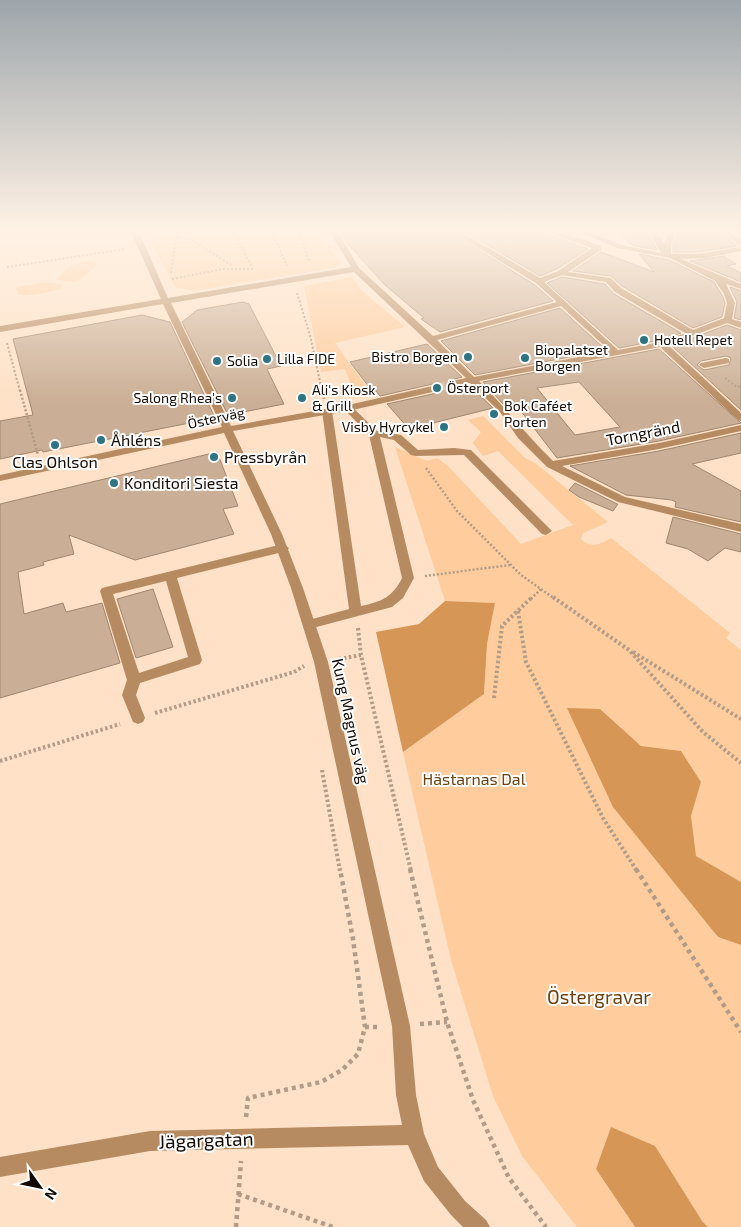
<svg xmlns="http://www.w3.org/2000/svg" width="741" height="1227" viewBox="0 0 741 1227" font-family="'Exo 2',sans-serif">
  <rect width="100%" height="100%" fill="#fee1c6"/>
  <path fill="#fecc9d" d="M146,232H319L342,265L327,269L193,291L175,287Z
    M88,261H94L96,265C84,280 74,285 56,279L70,266Z
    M352,277L361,290L405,327L335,343L370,392L355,395L345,369L321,372L304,286Z
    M45,282L64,285C55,293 31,296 19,295L16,289L18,287Z
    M483,416L525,458L535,463L608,522L583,533L581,539C591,549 601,544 611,538L730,633L726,638L741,650V882L696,856L691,816L701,782L681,751L641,746L600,709L717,937L741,945V1227H708L611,1127L596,1169L635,1227H577L522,1156L493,1096L451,960L403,752L484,694L487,644L495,603L445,601L395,447L427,461L437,458L448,466L521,544L573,525L498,451L483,456L473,443L481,432L468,420Z"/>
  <path fill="#d59656" d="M445,601L495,603L487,644L484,694L403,752L376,632L419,624Z
    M567,708L600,709L641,746L681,751L701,782L691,816L696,856L741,882V945L718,937L613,807Z
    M611,1127L655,1146L702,1221L708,1227H635L596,1169Z"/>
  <path fill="#caae95" stroke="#a1866e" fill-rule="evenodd" d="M340,232H450L535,285L553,301L440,332L421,319L424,318L385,285L346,242Z
    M465,232H541L588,249L557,269L540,276Z
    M620,232H647L657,250L631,245Z
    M678,232H720L737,246L698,252H673V245Z
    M601,252L654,272L639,254L669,260L714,282L722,295L725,303L722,317L693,328L622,286L611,276L573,271Z
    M724,256L736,264L727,266L741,273V282L690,261Z
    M562,277L605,284L614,294L681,333L660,340L619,348L547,283Z
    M730,287L741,291V320L734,318L737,302Z
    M243,302L249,304L281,366L267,369L284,404L228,415L182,322L197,310Z
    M560,308L606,350L475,375L441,341Z
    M142,315L170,322L215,418L43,452L42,450L0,459V421L33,415L13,339Z
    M727,325L741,330V410L672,346ZM726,356L731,358L729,365L704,370L697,365L701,361Z
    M427,344L462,377L451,380V386L469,385L493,408L409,429L387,404L437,393L443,390V386L437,383L380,396L376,391H372L350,362Z
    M659,349L741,423L659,441L557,458L514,402L504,405L483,382ZM579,382L620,427L575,435L537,388Z
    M741,433V453L692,464L741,491V522L675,507L676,502L672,500L626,495L570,466L659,451Z
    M217,452L238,506L223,509L234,534L135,560L69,535L74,554L43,562L44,565L18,572L24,614L63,603L66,612L102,603L120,663L0,698V504Z
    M575,483L617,504H618L613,511L579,497L569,490Z
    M673,517L741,534V552L725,548L708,561L688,549L666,543Z
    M153,589L173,647L136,658L117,599Z"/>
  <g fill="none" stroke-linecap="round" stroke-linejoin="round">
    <path stroke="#dbc1a9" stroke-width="8" stroke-dasharray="8 4.5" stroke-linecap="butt" d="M437,388L455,383"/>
    <path stroke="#b29b87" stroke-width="2" stroke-dasharray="2 2" stroke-linecap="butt" d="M234,232L253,269
      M272,232L287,266
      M299,232L309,261
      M177,236L193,241L233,266
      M7,267L126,249
      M171,273L177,232
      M172,279L223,269H254
      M297,293L310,335L322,391
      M7,343L20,391
      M725,378L737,387L741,386"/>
    <path stroke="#b29b87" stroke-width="2.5" stroke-dasharray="2 2" stroke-linecap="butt" d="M20,390L38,455
      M322,390L324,399
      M426,468L457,511L521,575L555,599
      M425,576L510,565
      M531,599L541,589"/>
    <path stroke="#b29b87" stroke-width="4" stroke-dasharray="2.5 2.5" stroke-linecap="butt" d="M553,597L629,650L703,732L741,763
      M518,611L526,662L603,818L637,871
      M358,628L361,655L411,871
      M633,652L741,719
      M339,659L361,655
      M494,698L502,626L532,597
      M155,713L294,672L304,666
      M0,761L120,724
      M322,770L340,871"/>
    <path stroke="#b29b87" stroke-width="4.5" stroke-dasharray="4 4" stroke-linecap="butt" d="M410,869L447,1022L473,1100L509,1178L546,1227
      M636,869L741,1032
      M420,1024L447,1022
      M365,1027H379
      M246,1117L248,1098L321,1082L342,1070L358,1054L365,1027L353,939L340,869
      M238,1194L333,1227
      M236,1227L241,1161"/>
    <path fill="#b68b62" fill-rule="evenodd" d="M726,358L729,359V363L704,368L699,365L701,363Z
      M348,405L351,406L377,431L401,435L418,450L454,448L471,450L552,531L546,535L542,534L464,455L415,456L411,455L394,440L380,437L414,578L403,598L392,607L309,629L305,627L303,624L305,621L349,609L322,411L324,409H330L332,411L361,606C381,602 393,597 402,578L369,435L345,410L343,408Z
      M283,544L289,548L287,551L177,578L202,660L200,664L140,683L136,695L145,718L143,722L138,724L133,722L122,695L127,680L100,591L102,588ZM166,581L188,657L139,673L113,594Z"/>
    <path fill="#b68b62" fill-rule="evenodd" d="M131,232H139L168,298L351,267L330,232H338L359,268L433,336L557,302L536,283L452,232H461L540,278L558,271L592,248L546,232C566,232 583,239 601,246V250L568,272L611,278L621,288L693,330L724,318L727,303L724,294L715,281L670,258L617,248L580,232H589L622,245L661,253L649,232H657L664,244L668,232H676L671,245V254H698L741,247V251L705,258L681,259L741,284V289L726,284L735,303L732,319L741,322V328L727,323L668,345L741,413V421L738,420L660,347L479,381C505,407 527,436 553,461L659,443L741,425V431L659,449L562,466L625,497L741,524V532L618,502L547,467L518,438L500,412L470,383L452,385V381L466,378L354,272L171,303L231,426L348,405L437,385L442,388L437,391L348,411L233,431L282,534L303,588L328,662L410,1026L416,1095L424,1134L438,1167L465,1201L486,1220L490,1227H463L451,1215L424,1181L408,1145L150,1151L0,1177V1157L150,1131L402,1125L396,1095L392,1026L314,662L291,588L271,534L224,433L0,481V475L222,427L163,304L0,332V326L161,299ZM562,275L606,282L615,292L685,333L660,342L618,350L544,282ZM561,306L610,351L474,377L437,340Z
      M722,232H730L741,240V246Z"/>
  </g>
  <linearGradient id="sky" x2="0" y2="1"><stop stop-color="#9da5ab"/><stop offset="0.57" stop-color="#fff2e5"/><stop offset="1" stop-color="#fff2e5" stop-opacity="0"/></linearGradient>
  <rect width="741" height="404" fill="url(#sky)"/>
  <g fill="#2f7483" stroke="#fff" stroke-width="2">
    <circle cx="644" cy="340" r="5"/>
    <circle cx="468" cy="357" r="5"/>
    <circle cx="525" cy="358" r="5"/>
    <circle cx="267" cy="359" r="5"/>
    <circle cx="217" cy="361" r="5"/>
    <circle cx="437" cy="388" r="5"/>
    <circle cx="232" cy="398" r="5"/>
    <circle cx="302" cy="398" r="5"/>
    <circle cx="494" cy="414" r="5"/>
    <circle cx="444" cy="427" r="5"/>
    <circle cx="101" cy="440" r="5"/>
    <circle cx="55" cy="445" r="5"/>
    <circle cx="214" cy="457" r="5"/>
    <circle cx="114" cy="483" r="5"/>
  </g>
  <g text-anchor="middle" stroke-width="4" stroke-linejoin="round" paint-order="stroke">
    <g font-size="14" fill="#130903" stroke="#fff" text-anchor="start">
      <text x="654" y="345">Hotell Repet</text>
      <text x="535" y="355">Biopalatset<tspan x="535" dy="16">Borgen</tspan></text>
      <text x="458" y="362" text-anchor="end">Bistro Borgen</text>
      <text x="277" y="364">Lilla FIDE</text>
      <text x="227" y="366">Solia</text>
      <text x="447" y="393">Österport</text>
      <text x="312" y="395">Ali's Kiosk<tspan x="312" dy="16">&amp; Grill</tspan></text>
      <text x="222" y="403" text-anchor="end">Salong Rhea's</text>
      <text x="504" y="411">Bok Caféet<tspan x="504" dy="16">Porten</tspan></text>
      <text x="434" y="432" text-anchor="end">Visby Hyrcykel</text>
    </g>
    <g font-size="14" fill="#130903" stroke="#fff">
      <text transform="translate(216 418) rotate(-12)" y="5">Österväg</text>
    </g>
    <g font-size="16" fill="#130903" stroke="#fff">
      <text transform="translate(643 433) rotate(-11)" y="6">Torngränd</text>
      <text transform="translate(351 721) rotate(78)" y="6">Kung Magnus väg</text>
    </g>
    <g font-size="16" fill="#130903" stroke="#fff" text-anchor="start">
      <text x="111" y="446">Åhléns</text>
      <text x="224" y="463">Pressbyrån</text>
      <text x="55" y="468" text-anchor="middle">Clas Ohlson</text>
      <text x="124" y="489">Konditori Siesta</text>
    </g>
    <g font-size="16" fill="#6c4211" stroke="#fff">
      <text x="474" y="785">Hästarnas Dal</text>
    </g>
    <g font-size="19" fill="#6c4211" stroke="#fff">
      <text x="599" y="1004">Östergravar</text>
    </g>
    <g font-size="19" fill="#130903" stroke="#fff">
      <text transform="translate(206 1140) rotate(-2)" y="7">Jägargatan</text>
    </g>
  </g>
  <g transform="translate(40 1187) rotate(123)" stroke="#ffffff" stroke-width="4" paint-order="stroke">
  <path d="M0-4L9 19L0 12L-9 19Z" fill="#130903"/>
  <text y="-8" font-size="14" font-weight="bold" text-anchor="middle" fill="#130903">N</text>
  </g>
</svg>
